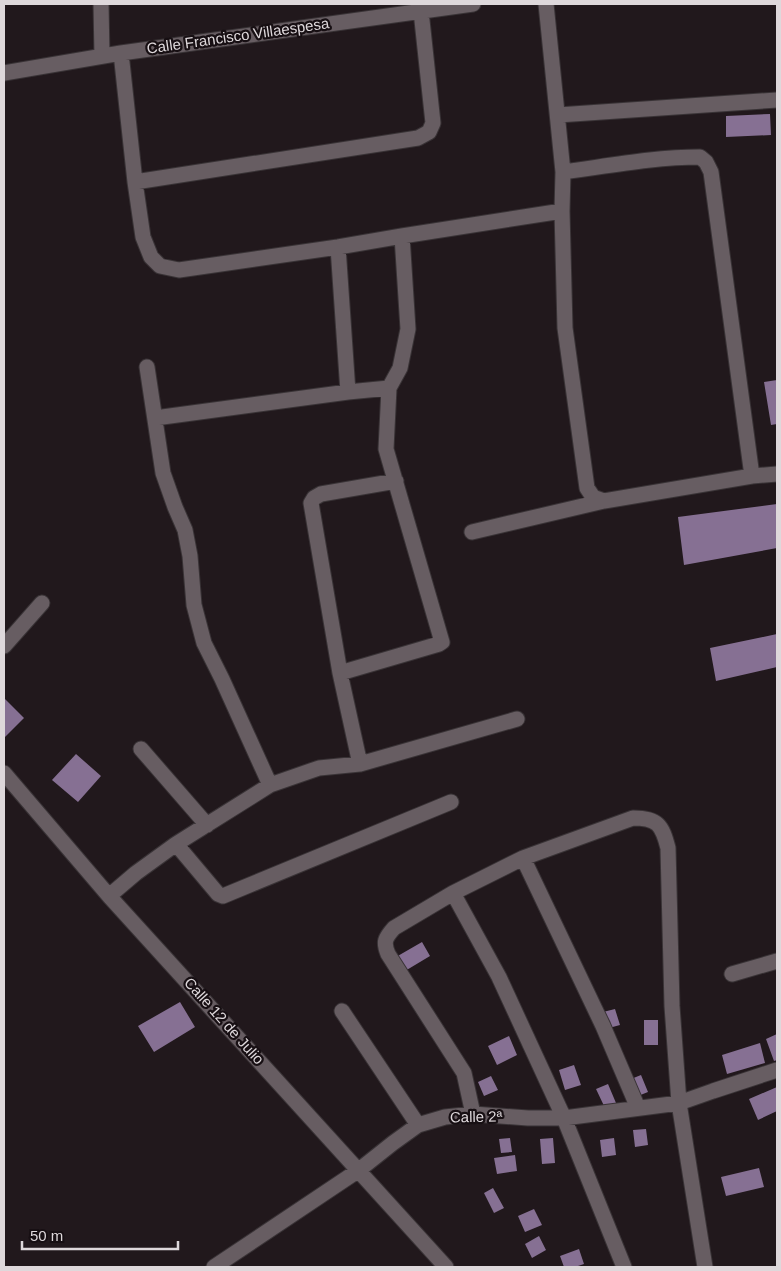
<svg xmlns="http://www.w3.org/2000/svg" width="781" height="1271" viewBox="0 0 781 1271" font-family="Arial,sans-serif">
  <rect width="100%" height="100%" fill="#21181c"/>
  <path fill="#867093" d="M770,114L771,135L726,137V116Z
    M777,380V424L771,425L764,382Z
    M777,504V548L684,565L678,517Z
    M777,634V667L716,681L710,648Z
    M4,698L24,718L5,737L4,736Z
    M76,754L101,776L78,802L52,780Z
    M422,942L430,956L405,971L396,957Z
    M180,1002L195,1027L154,1052L138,1026Z
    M615,1009L620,1025L609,1028L603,1012Z
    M644,1020H658V1045H644Z
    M777,1034V1060L774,1061L766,1039Z
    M509,1036L517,1055L497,1065L488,1046Z
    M760,1043L765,1063L727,1074L722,1055Z
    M574,1065L581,1085L565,1090L559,1070Z
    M641,1075L648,1092L638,1096L631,1079Z
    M491,1076L498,1090L484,1096L478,1082Z
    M608,1084L616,1103L605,1108L596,1089Z
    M777,1087V1111L758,1120L749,1099Z
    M646,1129L648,1145L635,1147L633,1130Z
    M510,1138L512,1152L501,1153L499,1139Z
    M553,1138L555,1163L542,1164L540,1139Z
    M614,1138L616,1155L602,1157L600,1140Z
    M515,1155L517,1171L497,1174L494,1158Z
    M759,1168L764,1187L726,1196L721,1177Z
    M493,1188L504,1208L494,1213L484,1193Z
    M534,1209L542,1225L525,1232L518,1216Z
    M539,1236L546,1250L532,1258L525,1244Z
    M579,1249L584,1264L575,1267H564L560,1256Z"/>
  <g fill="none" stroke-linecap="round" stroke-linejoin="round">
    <g stroke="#393336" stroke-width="17">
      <path id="street" d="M101,4L102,56
        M546,4L563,172L562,211L565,328L587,488L593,497L604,501L752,476L777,474
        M121,53L135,182L143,237L151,257L160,266L179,270L338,247L402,236L562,211
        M4,73L121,53L473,4
        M558,115L777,100
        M563,172C608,166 654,157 700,157L706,162L711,172L752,476
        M135,182L418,138L429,132L433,123L421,11
        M338,247L348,392
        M147,367L163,473L175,507L185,530L190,556L194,605L204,643L222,679L270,785
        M155,418L348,392L389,388
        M472,532L604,501
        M4,646L42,603
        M340,673L439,644L442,642L386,449L389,388L400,368L408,329L402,236
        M141,749L207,825
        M360,764L340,673L311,503L314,498L321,494L396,481
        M4,773L109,896L446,1267
        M176,844L218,894L223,896L451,802
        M523,858L603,1026L638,1108
        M453,893L499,977L564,1118L624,1267
        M109,896L136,873L176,844L270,785L319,768L360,764L517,719
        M732,974L777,961
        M342,1011L418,1125
        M473,1114L464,1073L388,954C383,942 385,938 394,928L453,893L523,858L633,818C658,818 662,825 668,848L672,1006L679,1103L705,1267
        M214,1267L359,1170L393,1143L418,1125L445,1117L473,1114L528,1118H564L679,1103L713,1091L777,1070"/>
    </g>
    <use href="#street" stroke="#675d62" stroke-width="15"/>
  </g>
  <g text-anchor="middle" stroke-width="4.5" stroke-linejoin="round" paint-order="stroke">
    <g font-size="15" fill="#ded8db" stroke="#170f13">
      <text transform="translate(238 36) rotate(-8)" y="5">Calle Francisco Villaespesa</text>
      <text transform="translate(224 1021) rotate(48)" y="5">Calle 12 de Julio</text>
      <text transform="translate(476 1117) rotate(-1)" y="5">Calle 2ª</text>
    </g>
  </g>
  <rect width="781" height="1271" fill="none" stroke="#ded8db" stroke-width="10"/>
  <path d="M22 1241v8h156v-8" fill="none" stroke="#ded8db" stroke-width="2.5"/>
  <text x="30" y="1241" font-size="15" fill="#ded8db" stroke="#170f13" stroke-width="4" paint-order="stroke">50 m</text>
</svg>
